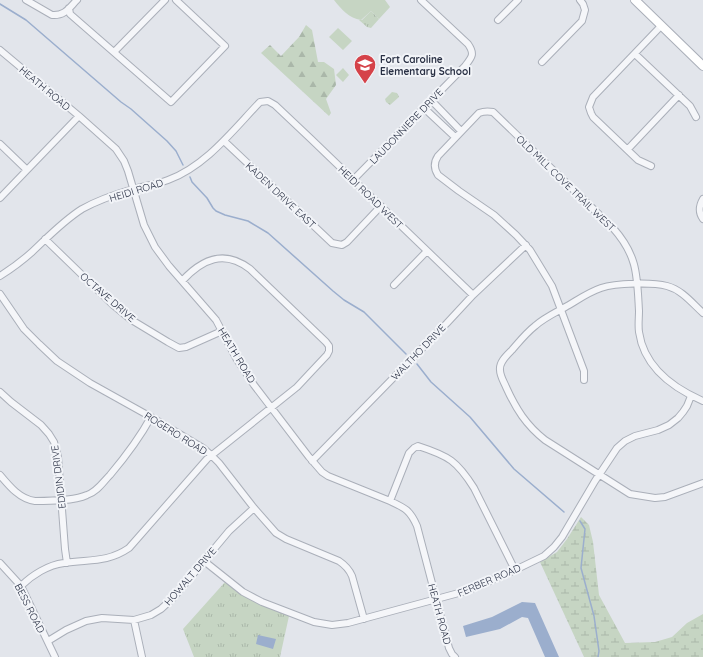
<svg xmlns="http://www.w3.org/2000/svg" width="703" height="657" viewBox="0 0 703 657" font-family="Quicksand,sans-serif">
  <defs>
    <pattern id="forest-firs" width="22" height="20" patternUnits="userSpaceOnUse"><rect width="22" height="20" fill="#c6d5c3"/><path d="M5 1l3.5 6h-7zM16 11l3.5 6h-7z" fill="#aab7a9"/></pattern>
    <pattern id="wetland-marsh" width="20" height="14" patternUnits="userSpaceOnUse"><rect width="20" height="14" fill="#c6d5c3"/><path d="M1 5h8M5 5V1M11 12h8M15 12V8" fill="none" stroke="#aab7a9"/></pattern>
    <pattern id="park-tufts" width="24" height="20" patternUnits="userSpaceOnUse"><rect width="24" height="20" fill="#c6d5c3"/><path d="M3 7l-1-3M5 7V3M7 7l1-3M15 17l-1-3M17 17v-4M19 17l1-3" fill="none" stroke="#aab7a9"/></pattern>
  </defs>
  <rect width="100%" height="100%" fill="#e2e5eb"/>
  <path fill="#c6d5c3" d="M334,0H385L390,7L379,19L371,11L361,20C349,18 342,10 334,0Z
    M338,28L352,41L343,50L329,37Z"/>
  <path fill="url(#forest-firs)" d="M306,25L312,30L318,62H324L334,69L336,85L326,99L331,113L329,116L261,53L270,45L281,56L299,37Z"/>
  <path fill="url(#wetland-marsh)" d="M581,517L589,525L593,542L599,595L625,643L655,642L672,637L687,623L703,614V657H584L540,562L557,552L567,539Z"/>
  <path fill="url(#park-tufts)" d="M371,11L379,19L371,28L367,27L359,20H362Z
    M343,68L349,75L343,82L336,75Z
    M392,92L397,93L399,97L390,105L386,102L385,99Z
    M225,582L238,592L259,603L289,616L280,657H194L183,629Z"/>
  <path fill="#9baecd" d="M522,602L535,603L559,657H545L528,618L522,617L500,629L466,637L463,626L492,617Z
    M258,635L276,639L273,649L256,644Z"/>
  <g fill="none" stroke-linecap="round" stroke-linejoin="round">
    <path stroke="#9baecd" stroke-width="1.5" d="M0,4L26,20L121,102L131,109L167,141L176,151L183,165
      M190,177L192,182L207,198L213,208L216,211L225,215L248,221L268,233L333,291L344,300L364,312L406,354
      M417,364L431,382L470,417L514,469L564,512
      M580,521L585,529L581,568L594,616L599,651L598,657"/>
    <g stroke="#aaafb9" stroke-width="8">
      <path id="street" d="M26,0L52,15C65,16 69,8 77,0
        M69,8L70,14L171,102L225,46L176,0
        M498,20L518,0
        M0,50L79,116L116,149L124,161L128,171L144,225L155,247L169,266L216,320L236,358L254,385L309,457L322,472L328,476L390,501C405,508 410,510 417,526L449,648L452,654L455,657
        M114,52L165,0
        M635,54L690,106L696,117
        M542,62L582,21L585,10L583,4L580,0
        M431,100L461,131
        M424,108L455,137
        M224,141L332,243L342,245L347,242L381,206
        M0,144L27,170
        M628,149L679,95
        M651,166L638,160L593,117L591,113L589,107L593,97L661,26
        M353,180L465,66C472,57 475,54 468,44L421,0
        M0,198L79,116
        M703,199C699,206 698,212 703,219
        M45,239L113,305L130,319L168,342L179,348L186,347L222,331
        M0,276C11,269 22,261 32,252C48,237 63,221 82,209C98,200 116,194 133,189C145,186 157,184 168,180C206,166 233,130 260,102L268,101L275,105L311,139L473,295
        M394,285L427,251
        M0,294L24,329L39,344L57,361L90,383L151,417L203,448L211,455L219,463L254,508L276,533L286,539L339,561C345,565 349,569 352,576L364,619
        M703,313C692,303 682,290 667,286C652,282 616,283 601,288C589,292 579,299 569,305C557,312 545,317 535,326C526,333 519,342 512,350C507,355 499,362 500,370C500,376 504,382 506,387C516,409 526,425 545,440L630,494L655,498L665,497L703,483
        M584,380V371L552,286L530,250L516,235L494,215L459,191L438,175C434,169 434,162 438,156L479,113C484,111 488,111 493,112L613,228C638,256 637,276 639,311C639,318 638,325 639,332C644,367 673,388 703,401
        M0,392L11,402L41,425L49,434L54,442L58,457L65,549L67,563
        M312,461L447,323L473,295L526,245
        M0,475C10,487 20,499 35,501C50,501 74,501 87,495C97,492 103,482 110,475C126,456 139,439 151,417
        M390,501L409,453L414,448L418,446C449,456 457,461 474,488L515,570
        M204,561L243,592L262,602L314,622L332,625L348,623L466,591L481,585L515,570L544,556L554,547L562,537L595,481L617,448L625,441L635,436L658,430L669,425L678,418L683,412L687,406L691,396
        M0,563L21,586L55,657
        M21,586C32,575 48,565 64,563C89,559 107,563 129,548L207,459L297,387L311,372L327,355L329,351V346L326,342L250,269C224,249 202,259 182,281
        M134,620L142,657
        M48,641L66,630L86,621L102,618L134,620L151,615L161,609L174,597L229,531L254,508"/>
    </g>
    <g stroke="#aaafb9" stroke-width="10">
      <path id="secondary" d="M635,0L703,66"/>
    </g>
    <use href="#street" stroke="#f5f6f9" stroke-width="6"/>
    <use href="#secondary" stroke="#fff" stroke-width="8"/>
  </g>
  <defs>
    <g id="school-pin" transform="scale(1.15)"><path d="M0 17L-7.5 6A9.5 9.5 0 1 1 7.5 6Z" fill="#d54249" stroke="#f2f4f8"/><path d="M0-5L7-2L0 1L-7-2ZM-4 1L0 2.5L4 1V4Q0 6-4 4Z" fill="#fff"/></g>
  </defs>
  <g fill-rule="evenodd">
    <use href="#school-pin" x="365" y="65"/>
  </g>
  <g text-anchor="middle" stroke-width="4" stroke-linejoin="round" paint-order="stroke">
    <g font-size="10" font-weight="bold" fill="#293044" stroke="#f2f4f8" text-anchor="start">
      <text x="380" y="63">Fort Caroline<tspan x="380" dy="12">Elementary School</tspan></text>
    </g>
    <g font-size="10" fill="#293044" stroke="#f2f4f8">
      <text transform="translate(45 88) rotate(40)" y="4">HEATH ROAD</text>
      <text transform="translate(406 126) rotate(-46)" y="4">LAUDONNIERE DRIVE</text>
      <text transform="translate(566 183) rotate(44)" y="4">OLD MILL COVE TRAIL WEST</text>
      <text transform="translate(136 190) rotate(-17)" y="4">HEIDI ROAD</text>
      <text transform="translate(281 195) rotate(43)" y="4">KADEN DRIVE EAST</text>
      <text transform="translate(371 197) rotate(44)" y="4">HEIDI ROAD WEST</text>
      <text transform="translate(108 297) rotate(41)" y="4">OCTAVE DRIVE</text>
      <text transform="translate(418 352) rotate(-46)" y="4">WALTHO DRIVE</text>
      <text transform="translate(237 355) rotate(59)" y="4">HEATH ROAD</text>
      <text transform="translate(176 433) rotate(32)" y="4">ROGERO ROAD</text>
      <text transform="translate(58 477) rotate(-97)" y="4">EDIDIN DRIVE</text>
      <text transform="translate(190 576) rotate(-49)" y="4">HOWALT DRIVE</text>
      <text transform="translate(489 580) rotate(-23)" y="4">FERBER ROAD</text>
      <text transform="translate(30 608) rotate(63)" y="4">BESS ROAD</text>
      <text transform="translate(440 614) rotate(75)" y="4">HEATH ROAD</text>
    </g>
  </g>
</svg>
